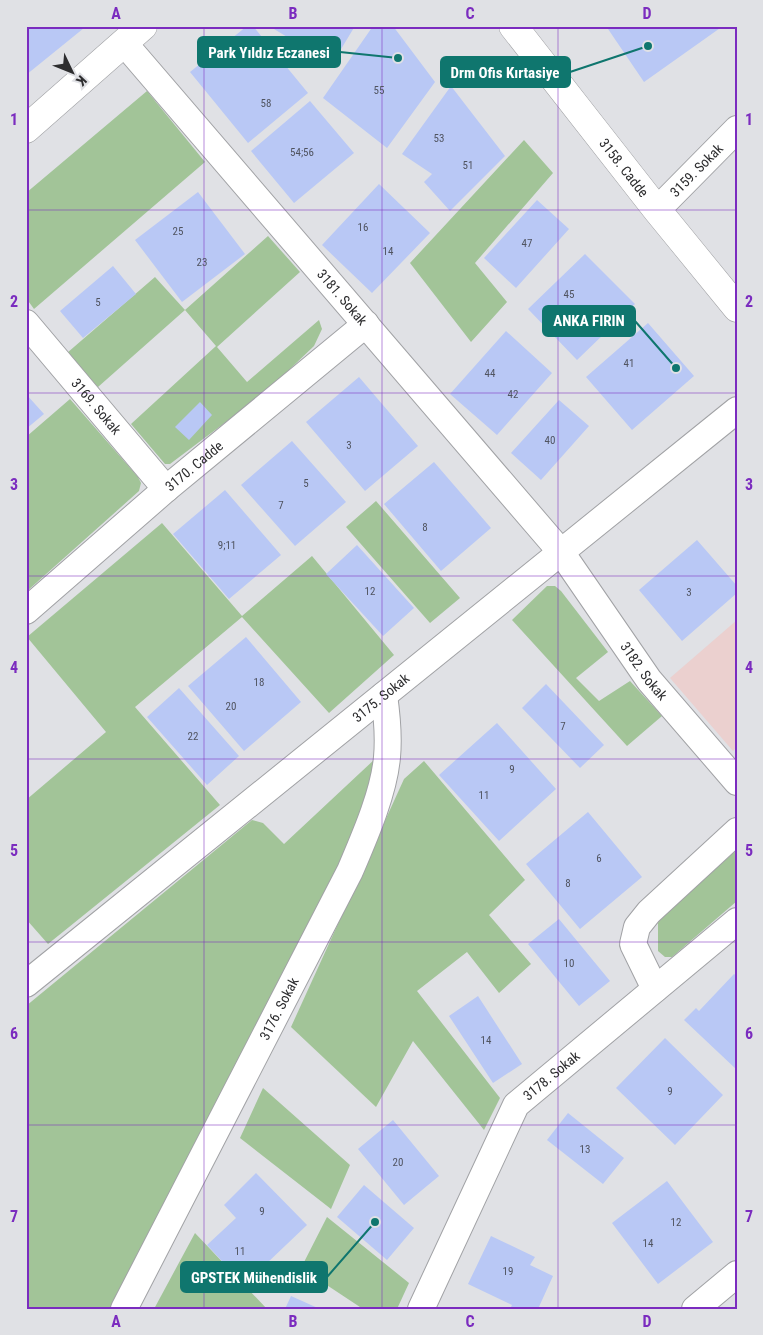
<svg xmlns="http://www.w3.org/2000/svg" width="763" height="1335" viewBox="0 0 763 1335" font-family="'Roboto Condensed',sans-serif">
  <rect width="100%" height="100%" fill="#e0e1e5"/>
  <path fill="#ebd0cf" d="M737,620V747L733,751L670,678Z"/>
  <path fill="#a2c498" d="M147,91L205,162L34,309L26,298V193Z
    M524,140L553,173L475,263L507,302L471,342L410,263Z
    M268,236L300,272L217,347L247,382L319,320L322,329L314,346L267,391L170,464H165L131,424L216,346L185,310L98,387L67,353L155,277L185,310Z
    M70,399L138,477L141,483L139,491L26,592V437Z
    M376,501L460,598L430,623L346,527Z
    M162,523L242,616L312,556L394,655L329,713L242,617L135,707L220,805L48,944L26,919V800L106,732L27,637Z
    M547,586H555L561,591L608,652L576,678L599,701L630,681L662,716L627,746L512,620Z
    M376,758L364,808L346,850L113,1309H26V1006L252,820L263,823L284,844Z
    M424,761L525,880L489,915L531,964L499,993L467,952L417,991L500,1098L484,1130L413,1041L376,1107L291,1027L404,779Z
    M737,850V901L672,957H665L658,951V923L661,915Z
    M263,1088L350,1165L331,1209L240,1138Z
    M327,1217L409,1283L397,1309H363L301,1268Z
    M195,1233L267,1309H154Z"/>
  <path fill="#b9c8f5" d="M26,26H82L84,28L26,75Z
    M247,26H253L308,93L248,143L190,72Z
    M269,26H355L332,64Z
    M373,26H393L435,82L387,148L323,98Z
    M606,26H723L644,82Z
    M451,86L505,156L450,211L424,182L432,174L402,154Z
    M310,101L354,153L294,203L251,151Z
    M379,184L430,233L372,293L322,245Z
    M198,192L245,254L182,302L135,240Z
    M537,200L569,229L516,288L484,258Z
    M585,254L635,304L577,360L528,309Z
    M113,266L136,294L83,338L60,311Z
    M648,323L694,376L632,430L586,377Z
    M506,331L552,373L497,435L450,394Z
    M359,377L418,446L365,491L306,422Z
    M26,394L44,414L26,429Z
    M559,400L589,426L541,480L511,453Z
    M200,402L212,415L189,440L175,427Z
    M292,441L346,502L295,546L241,485Z
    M434,462L491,528L441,571L384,504Z
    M225,490L281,555L229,599L173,534Z
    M697,540L737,586V593L682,641L639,590Z
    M357,545L414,608L383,636L326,574Z
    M246,637L301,702L244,751L188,686Z
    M546,684L604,745L580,768L522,708Z
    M179,688L239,756L207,785L147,717Z
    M497,723L556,789L499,841L439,775Z
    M588,812L642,877L580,929L526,864Z
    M559,919L610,981L579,1006L528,944Z
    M734,974L737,976V1070L684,1020L696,1008L699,1011Z
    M478,996L522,1064L493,1083L449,1016Z
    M665,1038L723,1095L675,1145L616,1088Z
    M568,1113L624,1158L603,1184L547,1140Z
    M393,1120L439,1176L404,1205L358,1149Z
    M256,1173L307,1225L244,1285L207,1245L236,1218L224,1205Z
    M667,1181L713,1242L658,1284L612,1223Z
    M364,1185L414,1228L387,1260L337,1217Z
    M491,1236L535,1257L530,1265L553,1276L538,1309H510L512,1305L468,1284Z
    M291,1296L320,1309H285Z"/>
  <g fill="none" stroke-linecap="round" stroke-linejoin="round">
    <g stroke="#a1a2a5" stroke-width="28">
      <g id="minor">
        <path id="s1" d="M124,43L561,552L649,680L737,782"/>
        <path id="s2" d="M657,210L737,129"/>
        <path id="s3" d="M26,323L166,489"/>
        <path id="s4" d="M26,611L166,489L366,324"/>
        <path id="s5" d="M26,984L737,410"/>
        <path d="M655,989L633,944L637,927L649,912L737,831"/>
        <path id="s6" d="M124,1309L350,871C364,838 384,793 387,757C389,736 387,716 384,695"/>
        <path id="s7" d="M421,1309L516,1105L737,921"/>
        <path d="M695,1309L737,1274"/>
      </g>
    </g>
    <g stroke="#a1a2a5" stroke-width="29">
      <g id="tertiary">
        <path id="s8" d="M513,26L657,210L737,308"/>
        <path d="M26,129L143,26"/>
      </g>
    </g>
    <use href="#minor" stroke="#fff" stroke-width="26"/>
    <use href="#tertiary" stroke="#fff" stroke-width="28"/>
  </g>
  <path fill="none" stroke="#7b2cbf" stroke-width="1" stroke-opacity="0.55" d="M204,26V1309M382,26V1309M558,26V1309M26,210H737M26,393H737M26,576H737M26,759H737M26,942H737M26,1125H737"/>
  <g text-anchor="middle" stroke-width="4" stroke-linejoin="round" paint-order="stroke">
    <g font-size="11" fill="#505460">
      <text x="379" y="94">55</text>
      <text x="266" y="107">58</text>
      <text x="439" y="142">53</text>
      <text x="302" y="156">54;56</text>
      <text x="468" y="169">51</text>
      <text x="363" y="231">16</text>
      <text x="178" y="235">25</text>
      <text x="527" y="247">47</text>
      <text x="388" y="255">14</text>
      <text x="202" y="266">23</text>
      <text x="569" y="298">45</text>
      <text x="98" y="306">5</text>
      <text x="629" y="367">41</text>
      <text x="490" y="377">44</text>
      <text x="513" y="398">42</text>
      <text x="550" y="444">40</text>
      <text x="349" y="449">3</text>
      <text x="306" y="487">5</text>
      <text x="281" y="509">7</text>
      <text x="425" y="531">8</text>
      <text x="227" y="549">9;11</text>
      <text x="370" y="595">12</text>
      <text x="689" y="596">3</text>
      <text x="259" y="686">18</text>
      <text x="231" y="710">20</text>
      <text x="563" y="730">7</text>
      <text x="193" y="740">22</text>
      <text x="512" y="773">9</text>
      <text x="484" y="799">11</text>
      <text x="599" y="862">6</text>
      <text x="568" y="887">8</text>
      <text x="569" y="967">10</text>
      <text x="486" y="1044">14</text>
      <text x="670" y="1095">9</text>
      <text x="585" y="1153">13</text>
      <text x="398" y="1166">20</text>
      <text x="262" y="1215">9</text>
      <text x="676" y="1226">12</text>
      <text x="648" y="1247">14</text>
      <text x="240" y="1255">11</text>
      <text x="508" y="1275">19</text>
    </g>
    <g font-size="14" fill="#2d2d2f" stroke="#e0e1e5">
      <text dy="5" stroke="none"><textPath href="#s8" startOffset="180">3158. Cadde</textPath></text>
      <text dy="5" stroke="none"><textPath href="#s2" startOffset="56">3159. Sokak</textPath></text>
      <text dy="5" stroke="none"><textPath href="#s1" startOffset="335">3181. Sokak</textPath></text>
      <text dy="5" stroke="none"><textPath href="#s3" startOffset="109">3169. Sokak</textPath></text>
      <text dy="5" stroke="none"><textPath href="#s4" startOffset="222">3170. Cadde</textPath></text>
      <text dy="5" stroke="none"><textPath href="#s1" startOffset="816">3182. Sokak</textPath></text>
      <text dy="5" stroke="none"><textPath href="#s5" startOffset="456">3175. Sokak</textPath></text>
      <text dy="5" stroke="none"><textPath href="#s6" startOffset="338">3176. Sokak</textPath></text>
      <text dy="5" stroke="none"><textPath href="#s7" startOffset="271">3178. Sokak</textPath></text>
    </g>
  </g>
  <path fill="none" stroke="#0f766e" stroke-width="2" d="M398 58L340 52M648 46L570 72M676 368L635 321M375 1222L327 1277"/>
  <g fill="#0f766e" stroke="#e0e1e5" stroke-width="2">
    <circle cx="398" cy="58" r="5"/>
    <circle cx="648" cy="46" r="5"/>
    <circle cx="676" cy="368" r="5"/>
    <circle cx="375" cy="1222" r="5"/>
  </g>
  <g fill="#0f766e" stroke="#0f766e" stroke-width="2">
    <rect x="198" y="37" width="142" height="30" rx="5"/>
    <rect x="441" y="57" width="129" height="30" rx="5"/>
    <rect x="543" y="306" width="92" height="30" rx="5"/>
    <rect x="181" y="1262" width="146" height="30" rx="5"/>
  </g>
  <g font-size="15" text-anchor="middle" font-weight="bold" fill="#fff">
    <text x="269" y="58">Park Yıldız Eczanesi</text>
    <text x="505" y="78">Drm Ofis Kırtasiye</text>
    <text x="589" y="326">ANKA FIRIN</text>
    <text x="254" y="1283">GPSTEK Mühendislik</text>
  </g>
  <rect width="763" height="1335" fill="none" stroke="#e0e1e5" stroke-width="55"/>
  <g transform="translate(72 72) rotate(133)" stroke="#e0e1e5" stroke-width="4" paint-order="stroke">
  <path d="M0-4L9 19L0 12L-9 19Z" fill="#2d2d2f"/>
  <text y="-8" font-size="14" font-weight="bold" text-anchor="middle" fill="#2d2d2f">K</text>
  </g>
  <rect x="28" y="28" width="708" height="1280" fill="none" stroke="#7b2cbf" stroke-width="2"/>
  <g font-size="16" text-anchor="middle" font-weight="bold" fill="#7b2cbf">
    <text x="116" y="19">A</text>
    <text x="293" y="19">B</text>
    <text x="470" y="19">C</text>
    <text x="647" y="19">D</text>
    <text x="14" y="125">1</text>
    <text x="749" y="125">1</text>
    <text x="14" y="307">2</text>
    <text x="749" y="307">2</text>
    <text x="14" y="490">3</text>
    <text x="749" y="490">3</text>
    <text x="14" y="673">4</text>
    <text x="749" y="673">4</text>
    <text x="14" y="856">5</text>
    <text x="749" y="856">5</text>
    <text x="14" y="1039">6</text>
    <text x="749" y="1039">6</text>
    <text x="14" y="1222">7</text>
    <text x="749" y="1222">7</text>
    <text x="116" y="1327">A</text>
    <text x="293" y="1327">B</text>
    <text x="470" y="1327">C</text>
    <text x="647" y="1327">D</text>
  </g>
</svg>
